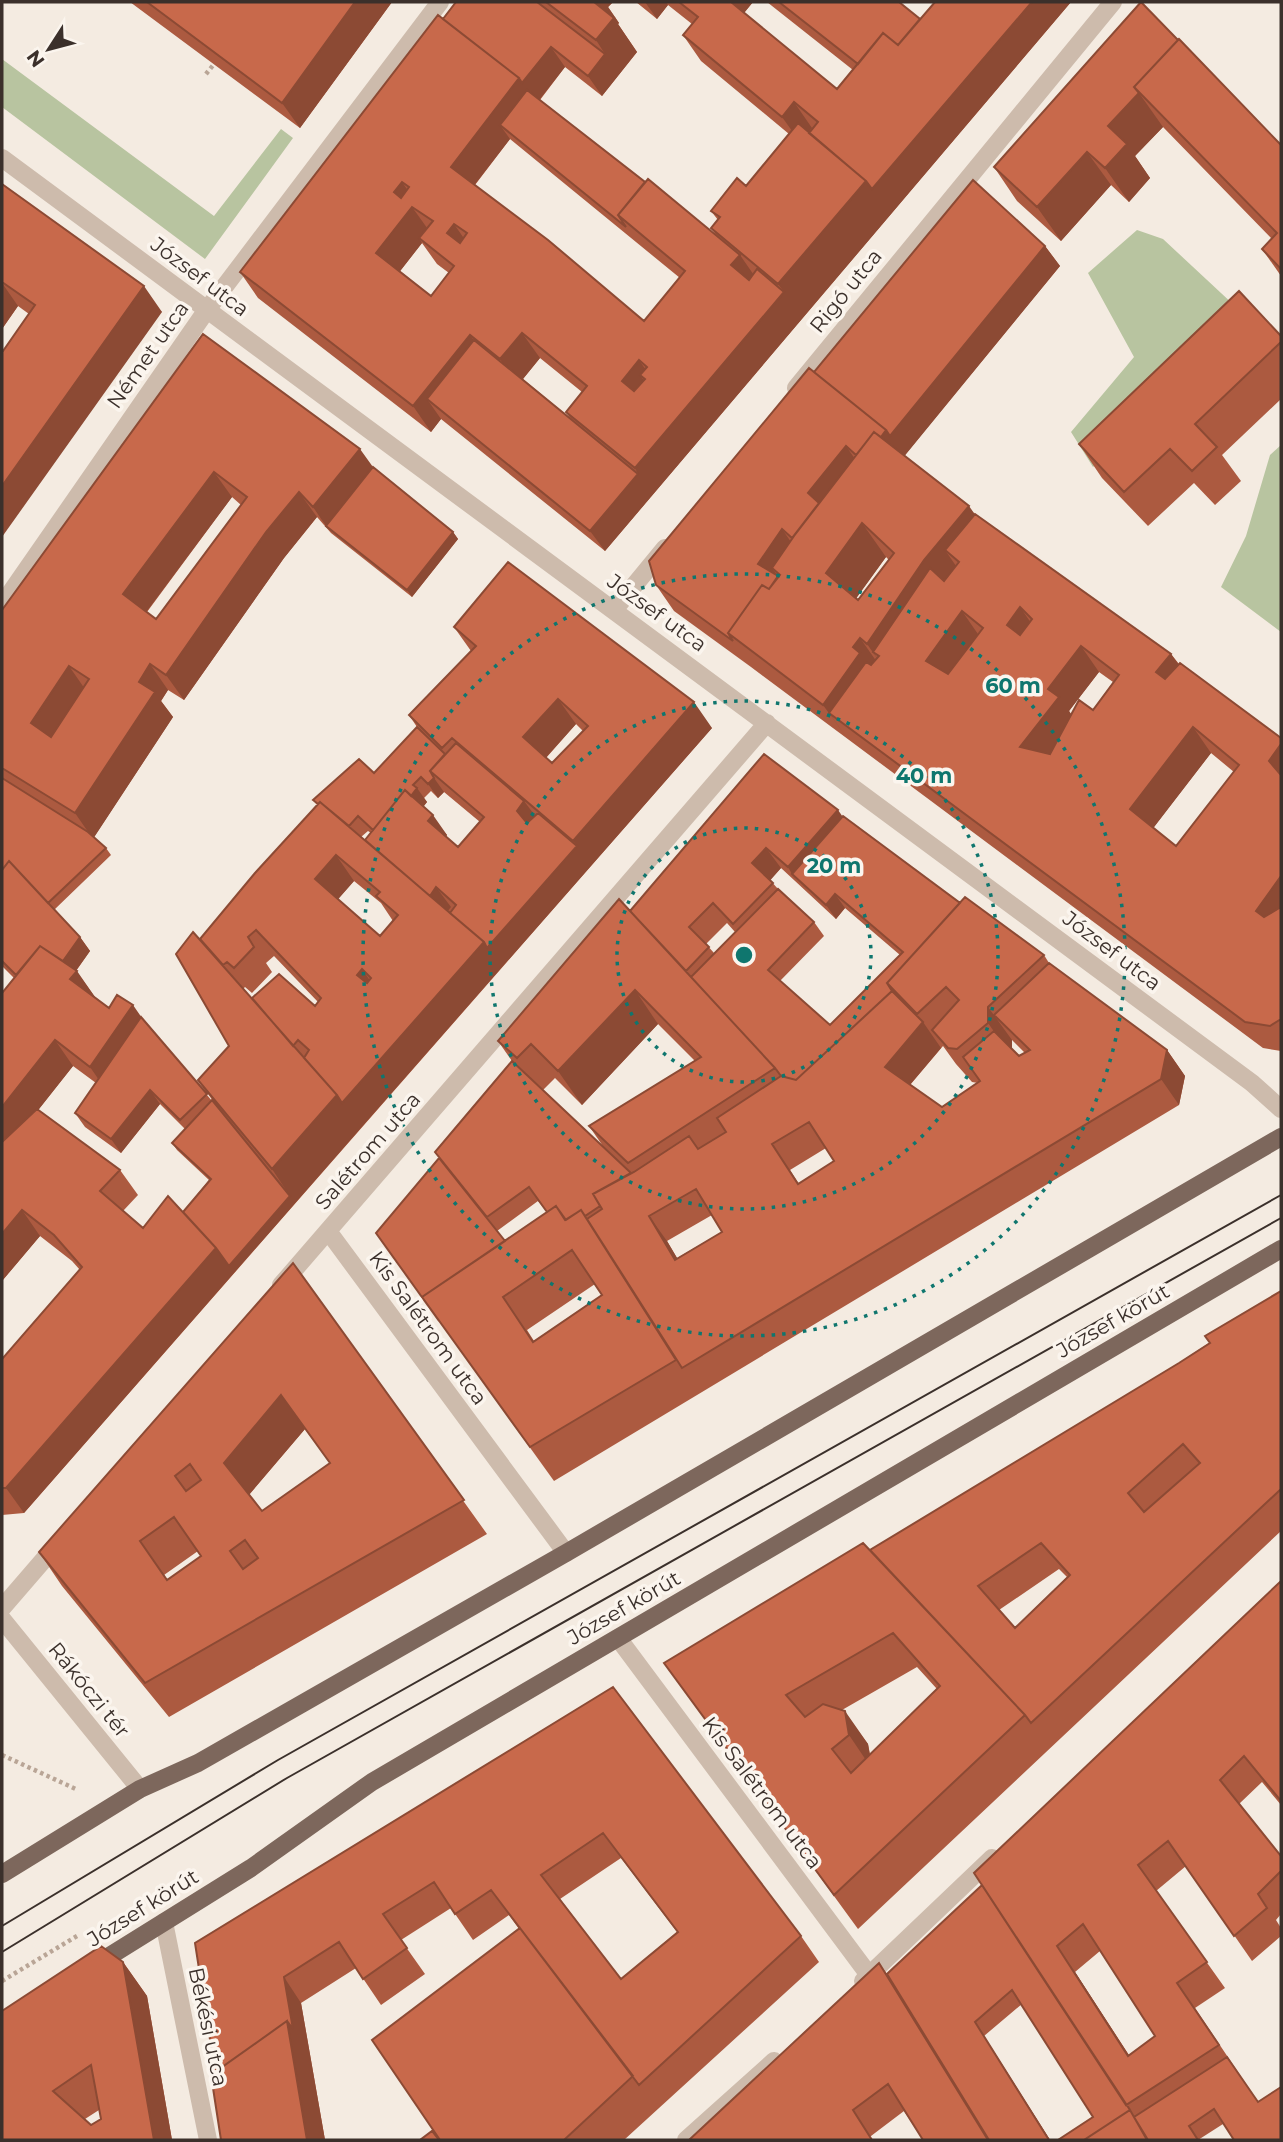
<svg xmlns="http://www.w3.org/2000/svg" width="1283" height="2142" viewBox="0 0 1283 2142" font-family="Montserrat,sans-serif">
  <rect width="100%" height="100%" fill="#f4ebe1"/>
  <path fill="#b8c4a0" d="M2,59L214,216L281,129L293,138L205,259L2,107Z
    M1137,230L1163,239L1250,320L1093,467L1071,432L1134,357L1088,273Z
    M1281,445V632L1221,587L1246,536L1270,455Z"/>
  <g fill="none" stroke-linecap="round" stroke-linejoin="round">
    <path stroke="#b9a596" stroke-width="4.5" stroke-dasharray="3.5 3.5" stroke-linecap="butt" d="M206,74L214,64
      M2,1755L78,1790
      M2,1981L77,1936"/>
    <path stroke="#cdbbac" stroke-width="18" d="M2,158L1252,1083L1281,1109
      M796,388L1113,2
      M2,605L206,311L440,2
      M614,610L665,548
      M328,1231L566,1553
      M281,1285L767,723
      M2,1608L59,1542
      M2,1619L140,1789
      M618,1638L869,1975
      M164,1922L208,2140
      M863,1981L992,1858
      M686,2140L774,2061"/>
    <path stroke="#7d675c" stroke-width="18" d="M2,1874L140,1789L198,1763L566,1553L1281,1137
      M92,1967L251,1868L372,1782L1281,1249"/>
    <path stroke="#3b302b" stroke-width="2" d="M2,1926L278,1760L1281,1195
      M2,1952L287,1778L1281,1218"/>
  </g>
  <path fill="#ac5a40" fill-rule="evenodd" d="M130,2H392L300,128Z
    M456,2H613L608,7L619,23L618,24L637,52L602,96L565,67L540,100L645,182L716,235L711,228L718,220L711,211L746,186L789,134L701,61L683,35L692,24L668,5L657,19L636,2H753L744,13L837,89L853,70L767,2H898L920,19L1071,2L605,551L441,419L431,432L258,298L240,272ZM510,139L680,278L644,321L475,185ZM422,243L437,264L449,273L431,296L400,271ZM540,358L582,392L566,412L570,418L523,379Z
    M1141,2L1281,145V276L1262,249L1272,239L1163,127L1135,156L1150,178L1129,202L1111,185L1061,241L1017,201L994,167Z
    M2,184L162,312L3,351L29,314L18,306L2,329Z
    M1045,246L1060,266L904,456L975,514L1171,654L1179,664L1281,738V1051L1263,1048L751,667L674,611L656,585L814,372ZM886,557L889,560L858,600L856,598ZM1099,672L1113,682L1093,710L1071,714L1069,711ZM1211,753L1234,772L1176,846L1153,828Z
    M203,334L453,532L458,539L412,597L331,533L317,517L284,558L184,700L168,690L161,701L173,717L94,837L106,848L111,855L54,910L80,937L90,951L76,971L95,997L109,1008L141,1017L218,1108L198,1080L229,1046L200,939L317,805L313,800L374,773L417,727L409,715L471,651L454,627L712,728L24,1513L2,1515V1359L80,1270L72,1261L40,1236L2,1281L14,978L2,966V610ZM232,497L241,505L156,619L147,612ZM576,724L583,731L552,763L546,758ZM431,791L438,798L444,792L480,822L458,847L446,837L447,835L423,807L427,802L424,798ZM368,831L371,833L365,840L361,837ZM354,881L381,903L393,921L380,936L338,899ZM274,956L318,1002L315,1006L252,998L243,989L245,987L252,993L272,972L266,963ZM73,1066L96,1083L75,1113L85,1127L121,1153L160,1104L185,1129L172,1143L177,1150L209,1180L183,1212L143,1228L123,1211L138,1195L120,1170L38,1110Z
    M1281,336V399L1222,455L1241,481L1215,505L1194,483L1148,526L1102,478L1079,444Z
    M843,816L960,903L1044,955L1049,963L1167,1050L1185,1076L1179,1105L554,1481L376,1233L439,1158L512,1061L498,1041L630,911ZM781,868L836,919L845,908L900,955L830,1025L780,981L824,936L814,922L778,889L770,880ZM727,923L735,932L714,953L706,944ZM658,1024L695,1061L589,1126L605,1149L543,1090L555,1078L582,1105ZM1012,1040L1025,1053L1019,1056L1012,1049ZM943,1046L956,1064L972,1082L978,1083L942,1107L910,1085ZM826,1148L834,1161L799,1184L790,1170ZM538,1201L547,1212L505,1241L497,1231ZM712,1215L722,1232L677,1258L667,1241ZM595,1284L602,1295L534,1341L527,1330Z
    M293,1263L487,1534L169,1717L62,1586L39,1552ZM305,1429L330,1463L262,1511L249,1495ZM198,1551L201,1556L167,1580L164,1575Z
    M1281,1291V1531L858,1929L664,1663L870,1550L1179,1363L1209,1343ZM1059,1569L1067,1577L1015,1628L999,1610ZM917,1667L937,1689L870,1754L868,1744L842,1710Z
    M1281,1581V1805L1262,1782L1239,1804L1281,1856V1914L1276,1920L1281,1928V1936L1252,1961L1186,1866L1156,1891L1225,1988L1195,2008L1258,2102L1281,2140L1223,2124L1198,2140L1093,2117L1022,2004L984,2036L1050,2140H923L904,2111L871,2136L689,2140L879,1963L887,1974L982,1885ZM1100,1951L1155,2036L1129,2055L1075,1972Z
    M613,1687L801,1936L819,1962L624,2140H440L519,1929L509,1915L473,1940L451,1908L401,1940L425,1974L381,2005L356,1968L301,2003L325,2140H221L215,2072L195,1943ZM621,1858L677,1932L621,1979L560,1899Z
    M123,1962L147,1996L172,2140H2ZM99,2110L101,2119L91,2125L85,2119Z"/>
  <path fill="#8c4a34" d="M355,2H392L300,128L282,103Z
    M591,2H613L608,7L619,23L618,24L637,52L602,96L588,76L605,54L596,40Z
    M645,2H666L668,5L657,19Z
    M726,2H753L739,19Z
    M1032,2H1071L605,551L590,531L638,474L635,468L784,292L778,284L866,181Z
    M551,47L565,67L536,104L500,125L510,139L469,192L451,167L519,78Z
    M1139,93L1163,127L1135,156L1150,178L1129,202L1105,168L1108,126Z
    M794,102L812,128L800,142L782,117Z
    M1087,152L1111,185L1061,241L1037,207Z
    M402,182L420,208L412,207L430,232L419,238L422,243L394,279L376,253L394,192Z
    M454,224L472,250L465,259L447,233Z
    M1045,246L1060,266L880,486L862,461L886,430Z
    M740,255L758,281L749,291L731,265Z
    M2,283L18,306L2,329Z
    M144,286L162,312L2,537V486Z
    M522,333L540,358L518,385L500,359Z
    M470,335L488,360L427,399L441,419L431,432L413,406Z
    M639,360L657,386L640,375L652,392L640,407L622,381Z
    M846,446L864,472L817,569L808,493Z
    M360,449L378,474L326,526L313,507Z
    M214,472L232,497L141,619L123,594Z
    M299,492L317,517L284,558L184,700L166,675L266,532Z
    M969,506L993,540L959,562L945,550L963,576L879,656L873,652L891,678L867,644L924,560Z
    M862,523L886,557L850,607L826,573Z
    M782,529L800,555L780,575L772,568L796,602L758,564Z
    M453,532L458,539L412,597L407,590Z
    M1020,607L1038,633L1025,651L1007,625Z
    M962,611L980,637L944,687L926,661Z
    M860,638L884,672L829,713L847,738L823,705L853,647Z
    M1081,646L1099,672L1069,711L1077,723L1038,772L1020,747L1048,689Z
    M1171,654L1189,679L1174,697L1156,672Z
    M150,664L168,690L161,701L173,717L93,839L75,813L139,682Z
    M69,666L87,692L49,748L31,723Z
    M558,699L576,724L541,763L523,737Z
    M694,702L712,728L360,1129L342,1103L484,942L577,846L573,841Z
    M1193,727L1211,753L1148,835L1130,809Z
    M1281,744V779L1269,761Z
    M434,778L444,792L438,798L428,784Z
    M417,788L427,802L389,850L379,836Z
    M524,801L539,821L531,831L517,811Z
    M838,810L852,830L792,874L788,867Z
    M433,815L447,835L442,841L428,821Z
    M766,848L781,868L767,884L752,863Z
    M336,855L354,881L333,905L315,879Z
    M1281,876V927L1274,936L1256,911Z
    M436,887L451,907L443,917L429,897Z
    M835,894L845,908L836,919L826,905Z
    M80,937L90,951L70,979L60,965Z
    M362,969L380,995L357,975Z
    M77,971L95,997L70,979Z
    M635,990L658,1024L582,1105L558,1071Z
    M133,1005L151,1031L108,1093L90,1067Z
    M988,1007L1012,1040V1057L988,1023Z
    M923,1022L941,1048L903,1093L885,1067Z
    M55,1040L73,1066L2,1156V1107Z
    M1167,1050L1185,1076L1179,1105L1161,1079Z
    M150,1090L160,1104L121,1153L111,1139Z
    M337,1095L360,1129L24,1513L6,1488L216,1248L290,1196L272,1169Z
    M22,1210L40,1236L2,1281V1234Z
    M649,1216L667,1241L693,1285L675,1260Z
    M281,1395L305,1429L247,1497L224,1463Z
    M845,1711L868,1744L872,1769L849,1735Z
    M1057,1946L1075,1972L1146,2082L1128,2056Z
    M123,1962L147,1996L172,2140H154Z
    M284,1977L301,2003L325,2140H307L287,2021Z
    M975,2022L984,2036L1050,2140H1049Z"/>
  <path fill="#c8694b" stroke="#8c4a34" stroke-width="2" fill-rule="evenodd" d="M147,2H355L282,103Z
    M456,2H537L605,54L588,76L551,47L522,83L519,78L443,19Z
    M546,2H594L614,18L596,40Z
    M679,2H731L837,89L883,33L898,45L935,2H1032L872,189L866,181L809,133L818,122L794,102L782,117L683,35L698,17Z
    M779,2H899L920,19L898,45L883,33L858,64Z
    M1141,2L1178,40L1134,87L1139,93L1108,126L1127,144L1105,168L1087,152L1037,207L994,167Z
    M438,15L519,78L451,167L548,240L644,321L685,271L618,215L648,179L740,255L731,265L749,280L757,269L784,292L635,468L566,412L587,386L522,333L500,359L470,335L413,406L240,272ZM402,182L409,187L401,198L394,192ZM412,207L433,221L419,238L454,266L431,296L376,253ZM454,224L467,233L460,243L447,233ZM639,360L647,367L640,375L645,379L634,391L622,381Z
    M1179,39L1281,145V269L1262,249L1277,233L1134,87Z
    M527,90L645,182L618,215L626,227L500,125Z
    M798,123L866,181L778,284L711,228L720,217L711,211L737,178L746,186Z
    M973,180L1045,246L890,436L886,430L814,372Z
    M2,184L144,286L2,486V351H3L35,305L2,282Z
    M1239,291L1281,336V342L1195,424L1217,447L1192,471L1170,449L1124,492L1079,444Z
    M203,334L360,449L313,507L299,492L266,532L166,675L150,664L139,682L155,692L75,813L2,768V610ZM214,472L247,497L156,619L123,594ZM69,666L89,679L51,737L31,723Z
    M474,340L638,474L590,531L427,399Z
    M809,368L886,430L881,437L874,432L856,455L846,446L808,493L819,503L792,538L782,529L758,564L778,576L769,589L762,585L728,633L733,641L656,585L649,561Z
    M874,432L969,506L924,560L867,644L860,638L853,647L860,653L823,705L728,633L762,585L769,589L780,575L772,568L794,536ZM862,523L894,553L858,600L826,573Z
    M373,467L453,532L407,590L326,526Z
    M975,514L1171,654L1156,672L1165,679L1180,663L1281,738V744L1269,761L1281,775V876L1256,911L1264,917L1281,907V1019L1270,1026L1245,1022L829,713L866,662L871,665L879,656L873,652L930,568L944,581L959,562L945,550ZM1020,607L1032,619L1020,635L1007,625ZM962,611L983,628L948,674L926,661ZM1081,646L1119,675L1093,710L1079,700L1050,754L1020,747L1059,697L1048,689ZM1193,727L1239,765L1176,846L1130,809Z
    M508,562L694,702L573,841L452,738L442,748L409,715L476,646L454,627ZM558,699L588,726L552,763L523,737Z
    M417,727L445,754L430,771L434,778L428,784L421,777L413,785L417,788L411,796L405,790L373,830L358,816L349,826L320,802L318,804L313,800L359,759L374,773Z
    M456,743L524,801L517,811L527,823L538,813L577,846L487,948L484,942L450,913L456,905L436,887L430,896L365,840L405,790L433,815L428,821L458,847L484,817L430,771Z
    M764,754L838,810L788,867L766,848L752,863L773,883L733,924L713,903L689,927L709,947L686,971L630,911Z
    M2,778L88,832L106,848L48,903L9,861L2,870Z
    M320,802L484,942L342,1103L337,1095L304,1058L309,1050L298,1040L293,1046L252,998L279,974L315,1006L321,998L256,930L248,937L254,947L234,968L227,962L223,965L200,939L255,873ZM336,855L380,892L376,896L398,915L380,936L315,879ZM362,969L371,978L367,983L357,975Z
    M843,816L960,903L887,983L892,991L796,1080L781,1076L775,1068L691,977L778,889L814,922L768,970L830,1025L903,952L835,894L826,905L792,874Z
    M9,861L80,937L63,961L40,946L16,975L2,961V870Z
    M965,897L1044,955L988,1007V1023L957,1049L948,1048L932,1030L959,1000L946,987L917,1014L887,983Z
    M619,899L775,1068L628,1163L589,1126L701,1057L635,990L558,1071L531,1044L517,1058L498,1041Z
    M193,932L337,1095L272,1169L198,1080L229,1046L176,954Z
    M40,946L77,971L70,979L109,1008L117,995L133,1005L90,1067L55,1040L2,1107V993Z
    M1049,963L1167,1050L1161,1079L682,1368L587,1219L602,1209L593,1194L634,1172L689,1136L698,1149L726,1132L717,1118L781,1076L796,1080L892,991L923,1022L885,1067L942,1107L980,1081L963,1057L994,1031L1019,1056L1030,1050L994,1015ZM809,1122L834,1161L798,1184L772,1144ZM696,1189L722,1232L675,1260L649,1216Z
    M141,1017L207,1094L180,1120L150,1090L111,1139L75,1113Z
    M512,1061L631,1173L593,1194L600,1206L585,1216L581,1210L566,1220L556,1206L547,1212L529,1187L487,1217L435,1152Z
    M212,1100L290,1196L229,1266L216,1248L183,1212L211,1179L172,1143Z
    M37,1109L120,1170L100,1191L143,1228L168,1196L216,1248L6,1488H2V1359L82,1267L54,1235L22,1210L2,1234V1142Z
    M439,1158L505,1241L422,1297L439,1321L376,1233Z
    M556,1206L565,1220L581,1210L676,1360L530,1447L422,1297ZM572,1250L602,1295L533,1342L503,1297Z
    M293,1263L464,1500L145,1683L39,1552ZM281,1395L330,1463L262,1511L224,1463ZM190,1464L201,1480L186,1491L175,1476ZM174,1517L201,1556L167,1580L140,1541ZM245,1540L258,1558L243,1569L230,1551Z
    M1281,1291V1489L1031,1723L1025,1715L870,1550L1179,1363L1210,1343L1205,1336ZM1183,1444L1200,1463L1144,1512L1128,1493ZM1041,1543L1070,1575L1015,1628L978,1586Z
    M863,1543L1025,1715L834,1895L664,1663ZM893,1633L940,1686L851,1773L832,1749L849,1735L845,1711L823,1704L805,1717L786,1695Z
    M1281,1581V1801L1244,1756L1220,1780L1281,1856V1871L1258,1894L1267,1908L1234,1936L1168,1841L1138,1865L1207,1962L1177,1983L1219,2045L1126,2105L974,1873ZM1083,1924L1155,2036L1128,2056L1057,1946Z
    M613,1687L801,1936L639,2085L491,1890L455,1914L434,1882L383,1914L407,1948L363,1979L339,1942L284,1977L293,2029L287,2021L215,2072L195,1943ZM603,1833L678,1932L621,1979L541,1875Z
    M982,1885L1130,2110L1084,2140H1058L1093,2117L1012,1990L975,2022L1049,2140H989L887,1974Z
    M520,1928L633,2076L564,2140H440L372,2040Z
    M101,1946L123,1962L154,2140H2V2011ZM91,2065L101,2119L91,2125L53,2091Z
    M879,1963L988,2140H923L888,2084L853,2110L872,2140H689Z
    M287,2021L307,2140H221L211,2075Z
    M1227,2057L1258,2102L1281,2087V2140H1234L1214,2109L1189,2126L1198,2140H1148L1134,2117Z
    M1130,2110L1147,2140H1084Z
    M432,2131L439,2140H420Z"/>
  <g fill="none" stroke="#0f766e" stroke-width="3.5" stroke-dasharray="3.5 7">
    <circle cx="744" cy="955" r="127"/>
    <circle cx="744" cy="955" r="254"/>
    <circle cx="744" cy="955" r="381"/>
  </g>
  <g text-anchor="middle" stroke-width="7" stroke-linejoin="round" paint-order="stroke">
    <g font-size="21" fill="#3b302b" stroke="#fbf5ee">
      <text transform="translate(200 277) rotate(37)" y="7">József utca</text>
      <text transform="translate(846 291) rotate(-51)" y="7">Rigó utca</text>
      <text transform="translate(148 355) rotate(-55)" y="7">Német utca</text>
      <text transform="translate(657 613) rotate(36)" y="7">József utca</text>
      <text transform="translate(1112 951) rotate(37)" y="7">József utca</text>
      <text transform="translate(368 1151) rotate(-49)" y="7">Salétrom utca</text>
      <text transform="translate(1113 1321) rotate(-30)" y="7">József körút</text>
      <text transform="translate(428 1328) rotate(54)" y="7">Kis Salétrom utca</text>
      <text transform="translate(624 1608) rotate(-30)" y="7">József körút</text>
      <text transform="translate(89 1690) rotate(51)" y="7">Rákóczi tér</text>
      <text transform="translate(762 1793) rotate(53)" y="7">Kis Salétrom utca</text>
      <text transform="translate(143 1908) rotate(-32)" y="7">József körút</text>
      <text transform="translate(208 2027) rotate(78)" y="7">Békési utca</text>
    </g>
  </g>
  <circle cx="744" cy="955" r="10" fill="#0f766e" stroke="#fbf5ee" stroke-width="3.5"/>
  <g font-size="21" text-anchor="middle" font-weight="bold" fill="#0f766e" stroke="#fbf5ee" stroke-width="7" stroke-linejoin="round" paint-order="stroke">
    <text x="1013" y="693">60 m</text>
    <text x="924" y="783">40 m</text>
    <text x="834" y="873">20 m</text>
  </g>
  <rect width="1283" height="2142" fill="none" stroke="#3b302b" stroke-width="7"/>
  <g transform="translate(49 49) rotate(234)" stroke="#fbf5ee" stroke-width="5" paint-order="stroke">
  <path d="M0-5L12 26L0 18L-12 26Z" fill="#3b302b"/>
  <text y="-10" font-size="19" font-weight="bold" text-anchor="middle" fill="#3b302b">N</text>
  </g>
</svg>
